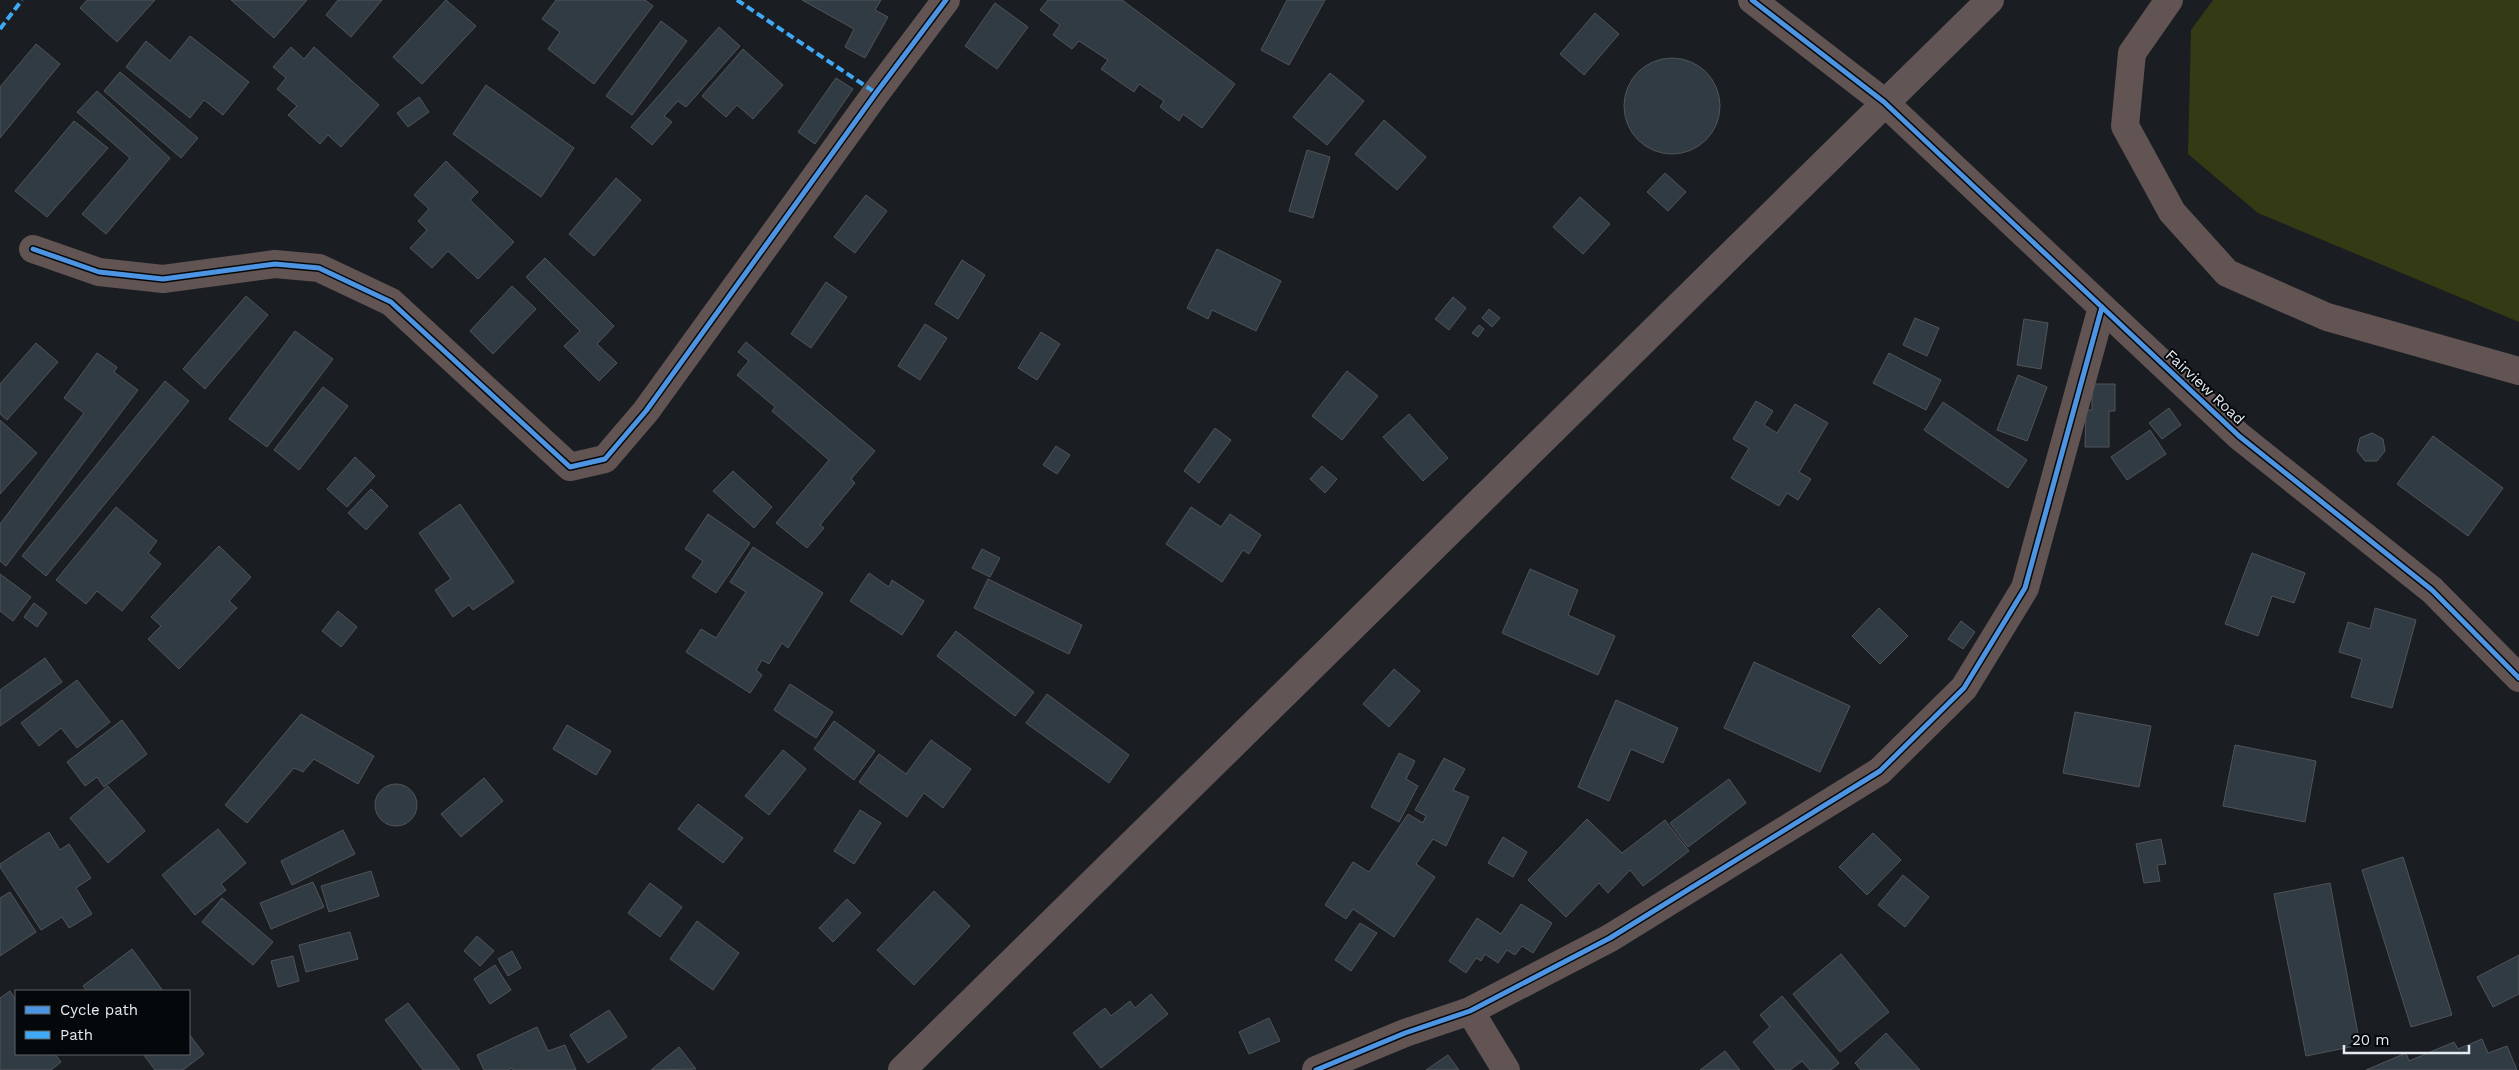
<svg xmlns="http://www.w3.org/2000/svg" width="2519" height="1070" viewBox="0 0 2519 1070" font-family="'Work Sans',sans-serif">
  <rect width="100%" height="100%" fill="#1a1e22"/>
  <path fill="#343a14" d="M2213,0H2519V322L2258,213L2188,154L2191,30Z"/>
  <path fill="#313b44" stroke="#515458" d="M87,0H155L117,42L80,8Z
    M231,0H307L274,38Z
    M338,0H382L351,37L326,15Z
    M446,0L476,26L422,84L393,57Z
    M556,0H645L653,6L594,84L548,49L560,32L542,19Z
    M802,0H881L875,10L888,17L865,58L845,47L854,29Z
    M1048,0H1122L1235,84L1202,128L1183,114L1179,121L1160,107L1164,101L1139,84L1134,92L1101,69L1108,60L1079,41L1072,49L1053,35L1060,25L1040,10Z
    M1287,0H1325L1289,65L1261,50Z
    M995,3L1028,27L997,69L965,46Z
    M1595,13L1619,34L1584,75L1560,54Z
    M661,21L687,41L632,115L606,96Z
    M719,27L740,46L686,107L678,101L664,116L672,122L652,145L631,127Z
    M190,36L249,82L223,115L204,100L190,118L126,67L146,41L170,61Z
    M36,44L60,64L0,138V87Z
    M291,47L304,59L314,47L379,105L341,147L328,135L320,144L288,115L297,106L277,89L286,78L273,67Z
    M743,49L783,85L753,119L737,105L726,117L702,96Z
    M1624 106a48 48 0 1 1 96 0a48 48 0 1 1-96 0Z
    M120,72L198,138L181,158L104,91Z
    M1330,73L1364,101L1327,145L1293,117Z
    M836,78L853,89L815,144L798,132Z
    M486,85L574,148L541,197L453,134Z
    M97,91L170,158L106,234L82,214L130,158L77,112Z
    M419,97L429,112L408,127L397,113Z
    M1384,120L1426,157L1397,190L1355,154Z
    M74,121L108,148L47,217L15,191Z
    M1307,150L1330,157L1313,218L1289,211Z
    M446,161L478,192L470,200L514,242L478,279L448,251L432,268L410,248L427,230L418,221L429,209L414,195Z
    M1665,173L1686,192L1668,211L1647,192Z
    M616,178L641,200L594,256L569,234Z
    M866,195L887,211L855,253L834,237Z
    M1580,197L1610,224L1583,254L1553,227Z
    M1217,249L1281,281L1256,331L1212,310L1208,319L1187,308Z
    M545,258L614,326L597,344L617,363L599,381L564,346L580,331L526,277Z
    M962,260L985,275L958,319L935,304Z
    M826,282L847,297L811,348L791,334Z
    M512,286L536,309L493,354L470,331Z
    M246,296L268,315L205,389L183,369Z
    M1453,297L1466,308L1449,330L1435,319Z
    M1489,309L1500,318L1492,327L1482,318Z
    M1915,318L1939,328L1927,356L1903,345Z
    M2024,319L2048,323L2041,369L2017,365Z
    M925,324L947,338L920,380L898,366Z
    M1479,325L1484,329L1478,337L1472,333Z
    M295,331L333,359L267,447L229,419Z
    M1041,332L1060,344L1037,380L1018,368Z
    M746,342L875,451L851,479L855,483L820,525L824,528L807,548L776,523L829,460L772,411L775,407L737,375L749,361L738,352Z
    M36,343L58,362L7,420L0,414V384Z
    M97,353L117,367L114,372L138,390L6,566L0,561V524L84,413L64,398Z
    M1889,353L1941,380L1926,410L1873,383Z
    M1347,371L1378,396L1342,440L1312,416Z
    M2018,375L2047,387L2027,441L1997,430Z
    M165,381L189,401L46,576L22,556Z
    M2092,384H2115V411H2109V447H2085L2086,410H2092Z
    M323,387L348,406L299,470L274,450Z
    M1756,401L1773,411L1764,425L1777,433L1795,404L1828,423L1799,472L1811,479L1798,500L1787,493L1779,506L1731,478L1749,448L1733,439Z
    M1943,402L2027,460L2008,488L1924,430Z
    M2169,408L2181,425L2162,439L2149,423Z
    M1409,414L1448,458L1423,481L1383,437Z
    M0,420L37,453L0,494Z
    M1215,428L1231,440L1199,483L1184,471Z
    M2150,430L2166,454L2127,480L2111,457Z
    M2372,433L2383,439L2385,451L2377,461H2365L2357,451L2360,438Z
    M2433,436L2503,488L2468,536L2397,484Z
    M1056,446L1070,455L1057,474L1043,465Z
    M355,457L375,476L347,507L327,489Z
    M1322,466L1337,479L1325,493L1310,479Z
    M733,471L772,507L754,528L713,491Z
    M371,489L388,506L366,530L348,513Z
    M460,504L514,582L473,610L469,605L453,617L435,590L451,579L419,533Z
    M116,507L157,541L148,553L161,564L122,611L97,591L86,604L56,580Z
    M1191,507L1221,527L1230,514L1261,535L1249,554L1243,550L1222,582L1166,544Z
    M708,514L750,543L716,593L692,577L703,561L685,549Z
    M219,546L251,577L229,601L237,608L179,669L148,639L161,626L151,617Z
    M753,547L823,593L788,648L782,643L769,664L762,660L756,670L762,675L750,693L686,652L701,629L716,638L746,592L730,582Z
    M982,549L1000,558L990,577L972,568Z
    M2252,553L2305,573L2294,603L2272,596L2258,636L2225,624Z
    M1530,569L1578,590L1568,615L1615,636L1598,675L1502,633Z
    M869,573L889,587L892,580L924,601L902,635L850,601Z
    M0,574L31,597L13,621L0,611Z
    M988,579L1082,625L1069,654L974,608Z
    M34,603L47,613L37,627L24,617Z
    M1879,608L1908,636L1880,664L1852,636Z
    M2375,608L2416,620L2392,708L2351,697L2362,659L2339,652L2348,622L2370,629Z
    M338,611L357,627L341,647L322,631Z
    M1961,621L1975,632L1963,649L1948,639Z
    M956,631L1034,692L1015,716L937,656Z
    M45,658L62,682L0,726V690Z
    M1754,662L1850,706L1820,772L1724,728Z
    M1394,669L1420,691L1389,727L1363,704Z
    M77,680L110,722L77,748L61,728L39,746L21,723Z
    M790,684L833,712L816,738L774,710Z
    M1047,694L1129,755L1109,783L1026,723Z
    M1616,700L1678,728L1663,763L1631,749L1609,801L1578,787Z
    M2075,712L2151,726L2139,787L2063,773Z
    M301,714L374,756L358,784L314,759L303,772L294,768L247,823L225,805Z
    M122,720L147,754L104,787L97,777L85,786L67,762Z
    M834,721L875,751L854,780L814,749Z
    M567,725L611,751L596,775L553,749Z
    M931,740L971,769L943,808L924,793L907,817L859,782L879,754L906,774Z
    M2235,745L2316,761L2305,822L2223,806Z
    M783,750L806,769L769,815L745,796Z
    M1399,753L1415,761L1406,779L1418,786L1399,822L1371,807Z
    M1444,758L1465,769L1453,790L1469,797L1446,846L1433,839L1416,864L1435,877L1394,937L1353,909L1346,919L1325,905L1353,862L1369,872L1408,814L1423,823L1426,816L1415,810Z
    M484,778L503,801L461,837L441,814Z
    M1729,779L1746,803L1688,847L1670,823Z
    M375 805a21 21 0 1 1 42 0a21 21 0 1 1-42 0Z
    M108,786L145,831L108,863L70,818Z
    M698,804L743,838L723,863L678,829Z
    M860,810L881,823L854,864L834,851Z
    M1587,819L1622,853L1665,820L1689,851L1643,886L1630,870L1608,893L1599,883L1566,917L1528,880Z
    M218,829L246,863L221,884L226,890L195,915L162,875Z
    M343,830L355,854L292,885L281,861Z
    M49,832L60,850L69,844L91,878L76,888L92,914L69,928L62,917L41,930L0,867V864Z
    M1873,833L1901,860L1867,895L1839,867Z
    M1503,837L1527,852L1513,877L1488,863Z
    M2161,839L2166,864L2157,865L2160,881L2144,883L2136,844Z
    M2403,857L2452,1015L2411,1027L2362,870Z
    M371,871L379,896L329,912L321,886Z
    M1903,875L1929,897L1905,927L1878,905Z
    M313,882L324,907L271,929L260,903Z
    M650,883L682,907L660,937L628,913Z
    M2330,883L2360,1045L2306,1056L2274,894Z
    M934,891L970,926L914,985L877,950Z
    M10,892L36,932L0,956V898Z
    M222,898L273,942L253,965L202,922Z
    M847,899L861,913L833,942L819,928Z
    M1521,904L1552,923L1533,953L1522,946L1515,955L1507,950L1498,963L1485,954L1481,961L1476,958L1466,973L1449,961L1477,918L1501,934Z
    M697,921L739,953L713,990L670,959Z
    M1360,923L1377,933L1351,971L1335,960Z
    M350,932L358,959L306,972L299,945Z
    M477,936L494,951L480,966L464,951Z
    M132,949L163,991H87L83,986Z
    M512,951L521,968L508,976L498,959Z
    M1841,954L1889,1012L1840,1052L1793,994Z
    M2519,955V994L2493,1007L2477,977Z
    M293,956L299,981L278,987L271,961Z
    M495,965L511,990L490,1004L474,979Z
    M10,991L16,1000V1054H55L61,1062L51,1070H0V998Z
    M1151,994L1168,1014L1101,1068L1073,1033L1105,1008L1111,1016L1130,1001L1135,1008Z
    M1782,996L1839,1063L1831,1070H1810L1802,1061L1790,1070H1776L1753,1042L1770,1027L1760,1015Z
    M408,1003L460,1070H423L385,1020Z
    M609,1010L627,1037L588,1063L570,1035Z
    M1269,1018L1280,1041L1249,1054L1239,1032Z
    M537,1027L548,1051L565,1045L576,1070H513L512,1068L507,1070H484L477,1055Z
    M1886,1033L1920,1070H1861L1855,1063Z
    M189,1034L204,1054L183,1070H155L143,1054H189Z
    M2482,1039L2488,1053L2507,1046L2517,1070H2366L2406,1053L2409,1061L2454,1042L2458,1049Z
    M679,1047L696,1069L651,1070Z
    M1725,1051L1740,1070H1700Z
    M1448,1055L1459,1070H1426Z"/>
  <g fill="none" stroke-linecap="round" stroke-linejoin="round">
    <path stroke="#615453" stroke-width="28" d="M1752,0L1884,102L2239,436L2432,590L2519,678
      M2169,0L2132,53L2125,126L2172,212L2227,273L2327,317L2519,371
      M33,249L99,272L163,279L275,264L319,268L391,302L570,467L605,459L646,411L876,93L946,0
      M1470,1011L1506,1070
      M1316,1070L1405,1033L1470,1011L1610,938L1880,771L1964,688L2025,588L2102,307"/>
    <path stroke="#615555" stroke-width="28" d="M902,1070L1990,0"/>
    <path stroke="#3fa9f5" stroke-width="4" stroke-dasharray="8 4" stroke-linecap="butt" d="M737,0L876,93
      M0,29L22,0"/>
    <g stroke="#05080b" stroke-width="8">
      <path id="cycleway" d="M1752,0L1884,102L2239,436L2432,590L2519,678
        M33,249L99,272L163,279L275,264L319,268L391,302L570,467L605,459L646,411L876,93L946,0
        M1316,1070L1405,1033L1470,1011L1610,938L1880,771L1964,688L2025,588L2102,307"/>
    </g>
    <use href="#cycleway" stroke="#4d94e3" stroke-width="5"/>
  </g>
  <g text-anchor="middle" stroke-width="4" stroke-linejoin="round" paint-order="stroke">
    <g font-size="15" fill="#e4eaef" stroke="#05080b">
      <text transform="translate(2205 387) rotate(43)" y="5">Fairview Road</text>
    </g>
  </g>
  <rect x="15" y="990" width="175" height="65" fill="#05080b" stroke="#5e6266"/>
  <rect x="25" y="1006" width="25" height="8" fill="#4d94e3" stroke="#5e6266"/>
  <text x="60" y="1015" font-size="15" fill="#e4eaef">Cycle path</text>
  <rect x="25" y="1031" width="25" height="8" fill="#3fa9f5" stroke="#5e6266"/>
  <text x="60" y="1040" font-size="15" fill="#e4eaef">Path</text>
  <path d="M2344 1045v8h125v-8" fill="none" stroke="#e4eaef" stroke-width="2.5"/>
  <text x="2352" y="1045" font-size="15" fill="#e4eaef" stroke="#05080b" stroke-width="4" paint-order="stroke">20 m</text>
</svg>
